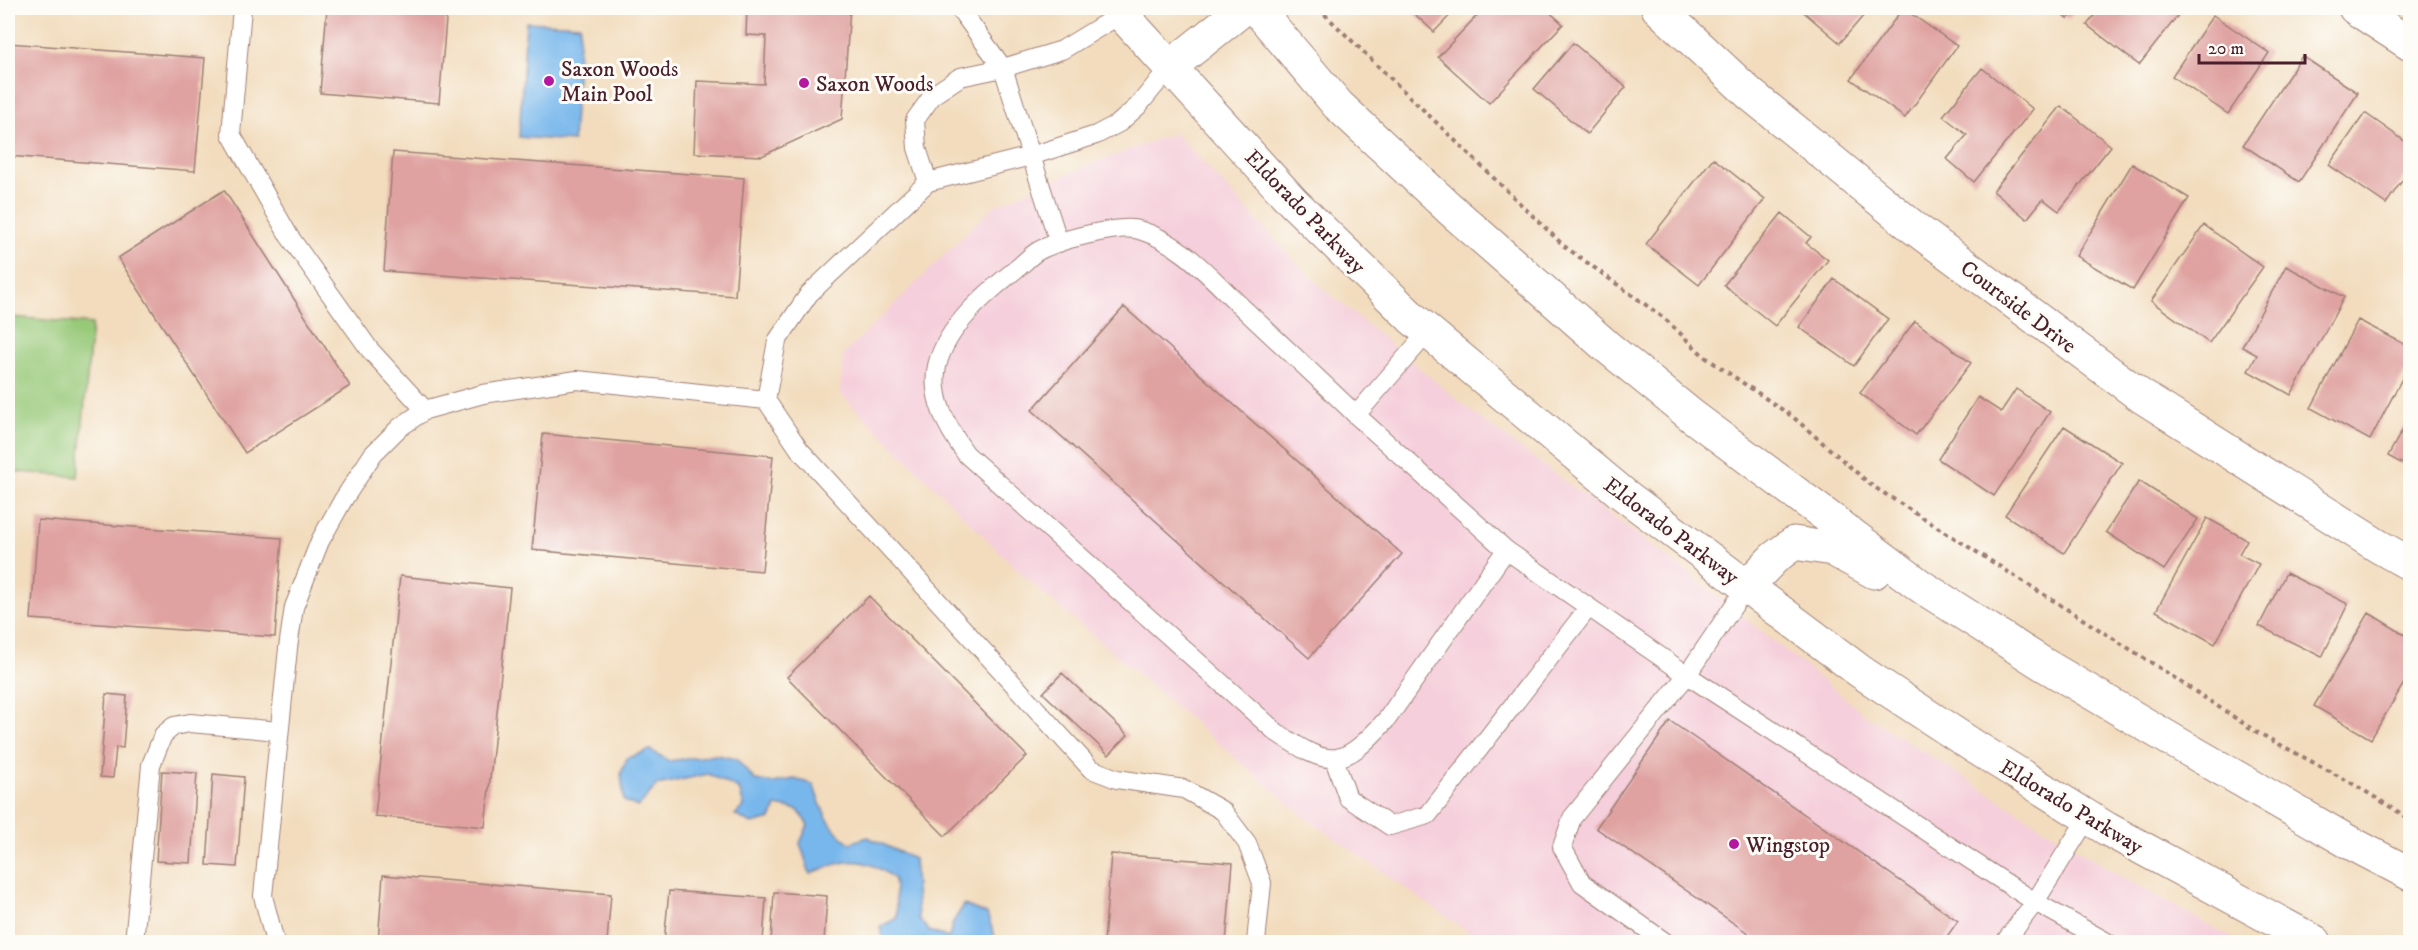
<svg xmlns="http://www.w3.org/2000/svg" width="2418" height="950" viewBox="0 0 2418 950" font-family="'IM FELL DW Pica',serif">
  <rect width="100%" height="100%" fill="#fdfcf7"/>
  <filter id="ink" filterUnits="userSpaceOnUse"><feTurbulence type="fractalNoise" baseFrequency=".0167" numOctaves="2"/><feDisplacementMap in="SourceGraphic" scale="12" xChannelSelector="R" yChannelSelector="G"/><feConvolveMatrix kernelMatrix="1 2 1 2 8 2 1 2 1" color-interpolation-filters="sRGB"/></filter>
  <filter id="wash" filterUnits="userSpaceOnUse"><feTurbulence type="fractalNoise" baseFrequency=".008" numOctaves="4" result="noise"/><feDisplacementMap in="SourceGraphic" scale="24" xChannelSelector="R" yChannelSelector="G"/><feGaussianBlur stdDeviation="1.35" result="paint"/><feColorMatrix in="noise" values="0 0 0 0 0 0 0 0 0 0 0 0 0 0 0 0 0 1.4 0 .05"/><feComposite in="paint" operator="in"/></filter>
  <g filter="url(#wash)">
    <rect width="100%" height="100%" fill="#f2dcbd"/>
    <path fill="#f5cfdb" d="M1175,133L1311,278L1478,417L1691,575L1867,716L2123,878L2239,942H1482L1302,815L1028,580L840,393L843,355L994,206L1091,164Z"/>
    <path fill="#98c979" stroke="#717452" stroke-width="1.5" d="M11,317L92,324L78,477L8,471V355Z"/>
    <path fill="#78b7ec" stroke="#616b8c" stroke-width="1.5" d="M526,22L580,25L573,141L519,137Z
      M650,750L669,761L716,755L736,759L755,780L774,783L794,779L813,784C821,808 829,829 850,843L868,837L914,859L918,918L929,931L949,938L953,922L964,905L987,914L995,937L993,942H885L880,927L897,918L894,879C864,854 843,859 810,874L800,843L808,825L798,810L776,806L771,819L752,824L735,815L744,806L739,789L708,774L657,785L638,807L624,801L621,773L627,758Z"/>
    <g id="blocks">
      <path fill="#dfa2a0" d="M327,8H447L439,103L320,93Z
        M747,8H850L842,119L762,156L694,153L697,81L764,84L766,36L746,35Z
        M1408,8H1457L1434,32Z
        M1484,8H1545L1563,24L1489,103L1438,57Z
        M1799,8H1870L1840,43Z
        M1903,8L1957,46L1905,118L1851,79Z
        M2053,8H2078L2068,19Z
        M2100,8H2170L2179,14L2139,65L2087,25Z
        M2213,15L2269,53L2228,114L2172,76Z
        M8,43L205,58L195,171L8,156Z
        M1573,43L1626,87L1587,134L1534,89Z
        M2302,56L2358,93L2299,182L2243,145Z
        M1982,68L2033,109L1974,182L1947,159L1967,135L1943,116Z
        M2061,106L2111,146L2059,211L2043,199L2027,219L1993,191Z
        M2365,113L2410,145V169L2386,204L2329,165Z
        M393,152L744,178L735,296L384,271Z
        M1713,158L1765,199L1699,285L1646,244Z
        M2132,164L2189,198L2133,290L2076,256Z
        M224,190L350,386L245,453L118,258Z
        M1782,213L1811,237L1806,243L1828,260L1775,326L1724,285Z
        M2204,225L2263,267L2209,343L2151,301Z
        M2286,266L2344,297L2291,395L2248,371L2257,355L2242,347Z
        M1834,279L1888,319L1854,366L1799,327Z
        M1124,307L1402,554L1309,658L1032,410Z
        M2358,320L2410,347V363L2370,440L2311,408Z
        M1915,321L1971,363L1916,435L1860,393Z
        M2016,389L2050,412L1994,496L1938,459L1978,397L2001,412Z
        M2410,416V468L2388,456Z
        M2064,426L2122,463L2064,553L2005,515Z
        M543,434L773,456L762,571L532,550Z
        M2139,481L2198,519L2164,570L2106,532Z
        M2207,518L2247,540L2239,554L2259,564L2215,644L2156,611Z
        M38,520L282,538L275,637L31,619Z
        M2286,573L2348,604L2322,657L2259,626Z
        M400,576L510,588L485,827L375,816Z
        M869,596L1027,756L945,836L787,677Z
        M2369,613L2410,638V673L2371,739L2314,706Z
        M1062,673L1128,735L1109,755L1043,693Z
        M106,694L127,696L123,748L116,747L113,778L100,777Z
        M1670,721L1958,921L1943,942H1761L1596,828Z
        M162,771L197,773L191,863L156,861Z
        M213,774L244,777L237,867L207,865Z
        M1111,854L1233,863L1226,942H1104Z
        M383,875L611,894L607,942H378Z
        M669,891L766,898L763,942H664Z
        M774,892L827,896L824,942H771Z"/>
    </g>
  </g>
  <g filter="url(#ink)">
    <use href="#blocks" fill-opacity="0" stroke="#9e7e74" stroke-width="1.5"/>
    <g fill="none" stroke-linecap="round" stroke-linejoin="round">
      <g stroke="#9e7e74" stroke-width="20">
        <path id="service" d="M242,8L231,134L289,236L370,350L425,410L483,394L577,380L766,400
          M959,8L1003,68L1059,243
          M1170,67L1138,106L1119,123L1096,135L1031,156L928,182L809,294L777,341L766,400L799,449L1091,769L1117,779L1184,789L1223,811L1247,843L1262,883L1256,942
          M928,182L917,148L915,120L933,95L960,77L1003,68L1062,50L1121,14
          M1356,415L1506,550L1387,719C1342,769 1331,769 1276,732L966,454C948,429 930,398 937,366C946,326 990,290 1020,266C1026,261 1031,255 1038,251C1056,241 1119,224 1139,230C1184,243 1214,282 1247,312C1283,346 1320,380 1356,415L1428,332
          M1506,550L1687,675L1747,586
          M1334,759L1348,798L1390,826L1428,815L1589,607
          M134,942L151,765L163,735L174,726L190,723L279,731
          M275,942L263,896L288,648L294,607L320,541L343,500L373,454L399,428L425,410
          M1665,942L1582,883L1562,847L1572,818L1687,675L2035,902L2088,817
          M2005,942L2035,902L2107,942"/>
      </g>
      <g stroke="#9e7e74" stroke-width="35">
        <path id="minor" d="M1658,8L1750,94L1913,227L2141,396L2378,546L2410,564
          M2355,8L2410,44
          M1170,67L1244,8"/>
      </g>
      <g stroke="#9e7e74" stroke-width="35">
        <path id="primary" d="M1116,8L1293,202L1412,318L1623,494L1861,672L1975,747L2107,829L2315,942
          M1256,8L1338,105L1450,209L1606,346L1692,416L1922,587L2043,664L2175,742L2347,841L2410,874
          M1747,586L1774,558L1794,543L1832,549L1874,572"/>
      </g>
      <path stroke="#9e7e74" stroke-width="4" stroke-dasharray="4.5 4.5" stroke-linecap="butt" d="M1318,8L1564,246L1664,318L1705,357L1793,417L1871,485L2155,665L2255,731L2355,785L2410,819"/>
      <use href="#service" stroke="#fff" stroke-width="18"/>
      <use href="#minor" stroke="#fff" stroke-width="33"/>
      <use href="#primary" stroke="#fff" stroke-width="33"/>
    </g>
  </g>
  <g fill="#b5179e" stroke="#fdfcf7" stroke-width="2">
    <circle cx="549" cy="81" r="6"/>
    <circle cx="804" cy="83" r="6"/>
    <circle cx="1734" cy="844" r="6"/>
  </g>
  <g text-anchor="middle" stroke-width="6" stroke-linejoin="round" paint-order="stroke">
    <g font-size="22" fill="#4a1f2b" stroke="#fdfcf7" text-anchor="start">
      <text x="561" y="76">Saxon Woods<tspan x="561" dy="25">Main Pool</tspan></text>
      <text x="816" y="91">Saxon Woods</text>
      <text x="1746" y="852">Wingstop</text>
    </g>
    <g font-size="22" fill="#4a1f2b" stroke="#fdfcf7">
      <text transform="translate(1306 211) rotate(46)" y="8">Eldorado Parkway</text>
      <text transform="translate(2019 306) rotate(37)" y="8">Courtside Drive</text>
      <text transform="translate(1672 530) rotate(37)" y="8">Eldorado Parkway</text>
      <text transform="translate(2072 806) rotate(31)" y="8">Eldorado Parkway</text>
    </g>
  </g>
  <rect width="2418" height="950" fill="none" stroke="#fdfcf7" stroke-width="30"/>
  <path d="M2199 54v9h106v-9" fill="none" stroke="#4a1f2b" stroke-width="3"/>
  <text x="2208" y="54" font-size="18" fill="#4a1f2b" stroke="#fdfcf7" stroke-width="4.5" paint-order="stroke">20 m</text>
</svg>
